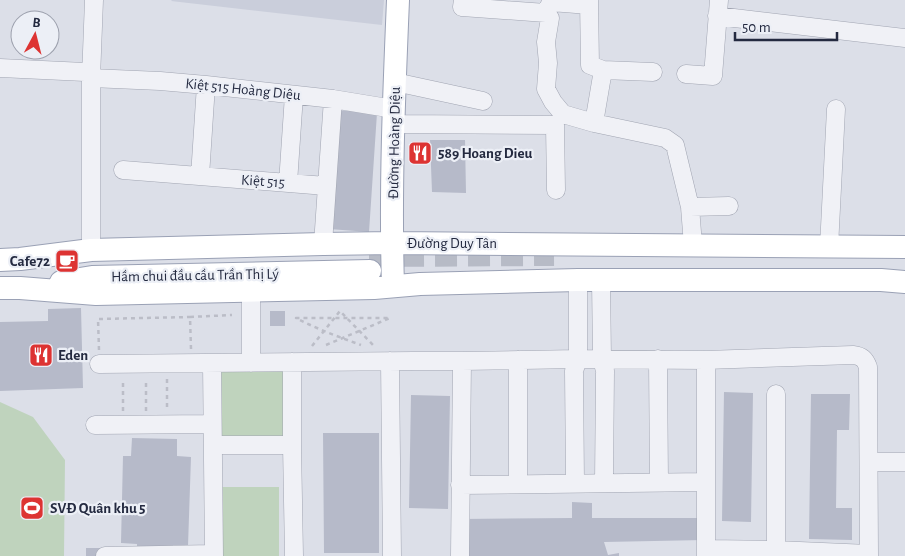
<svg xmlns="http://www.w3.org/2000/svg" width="905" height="556" viewBox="0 0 905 556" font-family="'Alegreya Sans',sans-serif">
  <rect width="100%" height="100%" fill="#dcdfe8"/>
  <path fill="#cacedb" d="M172,0H384L382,25L171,1Z"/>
  <path fill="#bfd3bd" d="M283,370L284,436H219L218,371Z
    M0,402L33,417L65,460L64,556H0Z
    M222,487H279V556H222Z"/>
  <path fill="#b6bac9" d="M337,110L377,113L369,232L329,229Z
    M430,140H465L466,193L432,192Z
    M81,308L83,388L0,391V322L48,321V309Z
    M270,311H285V326H270Z
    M724,392L753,393L751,522L722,521Z
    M811,394H850L849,430H837L836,508H852V540L809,539Z
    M411,395L450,396L448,509L409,508Z
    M323,433H379V553H324Z
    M132,438L177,439V456L191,457L188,546L173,545V553L137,552V544L121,543L123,456H131Z
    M572,502L592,503V518H704V540L604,542L608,555L619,553V556H464L462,519L572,518Z
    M86,548H102V556H86Z"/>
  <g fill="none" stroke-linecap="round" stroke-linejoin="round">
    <path stroke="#b7bbc6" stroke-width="22" stroke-dasharray="22 11" stroke-linecap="butt" d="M369,256L554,255"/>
    <g stroke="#a1a5b2" stroke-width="19">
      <path id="minor" d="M463,0L462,7L546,13L550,18L546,42L548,63L546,89L553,102L563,114L594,123L665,138L675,145L690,207L693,245
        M589,0L590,65L603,70L594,123
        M546,13L551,2L589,5
        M717,16L905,38
        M0,68L85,72L88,73L91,78
        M603,70L653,72
        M686,74L713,76L719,0
        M91,78L160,81L206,85L333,99L394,109
        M395,82L483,101
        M394,124L555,125L556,190
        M123,170L326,186
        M200,176L206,85
        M288,183L294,95
        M690,207L729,206
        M323,244L333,99
        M829,247L836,109
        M91,250V78L94,0
        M601,280L602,359L605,371L604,483
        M251,291V363
        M658,359L659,483
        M518,360V484
        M706,360V556
        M390,361L392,556
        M292,362V445L294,556
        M212,363L214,556
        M99,364L414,361H462L578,359L706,360L853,355C862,356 865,359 868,367L869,556
        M776,394V550
        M95,425L212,424
        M213,445H292
        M869,462H905
        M575,483L574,371L578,359V280
        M460,485L706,482
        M706,549L776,550L869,554
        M105,556L213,554
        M460,556L462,361"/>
    </g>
    <g stroke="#9aa1b5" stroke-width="24">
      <path id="major" d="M0,260L20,259L91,250L323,244L392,243L905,247
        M61,282L92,277L370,271
        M393,285C390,190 394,95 398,0
        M0,288H20L96,294L374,288L420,284L578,280H881L905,282"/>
    </g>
    <path stroke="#bbbdc7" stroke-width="2.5" stroke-dasharray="4 4" stroke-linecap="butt" d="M326,345L390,318H296C317,329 339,337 361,345
      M312,346L340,311L374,346
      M191,349L190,317L232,315
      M99,350L98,319L190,317
      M167,379V411
      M123,411V379
      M146,411V379"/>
    <use href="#minor" stroke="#f0f1f6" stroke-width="18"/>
    <use href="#major" stroke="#fff" stroke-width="22"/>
  </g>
  <defs>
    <g id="restaurant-square" transform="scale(1.25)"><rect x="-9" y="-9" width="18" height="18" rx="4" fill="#dd3332" stroke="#eceff6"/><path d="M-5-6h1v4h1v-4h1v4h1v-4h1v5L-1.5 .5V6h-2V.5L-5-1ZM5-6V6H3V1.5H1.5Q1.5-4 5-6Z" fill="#fff"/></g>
    <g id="cafe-square" transform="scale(1.25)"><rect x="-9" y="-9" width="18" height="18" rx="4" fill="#dd3332" stroke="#eceff6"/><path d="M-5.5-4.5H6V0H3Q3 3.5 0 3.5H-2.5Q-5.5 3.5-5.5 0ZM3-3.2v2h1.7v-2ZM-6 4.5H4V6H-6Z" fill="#fff"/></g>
    <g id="stadium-square" transform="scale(1.25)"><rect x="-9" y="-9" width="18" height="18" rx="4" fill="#dd3332" stroke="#eceff6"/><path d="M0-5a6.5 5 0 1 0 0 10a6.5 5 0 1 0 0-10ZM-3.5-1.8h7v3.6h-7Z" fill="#fff"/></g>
  </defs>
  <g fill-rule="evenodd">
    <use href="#restaurant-square" x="420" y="153"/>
    <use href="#cafe-square" x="67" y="261"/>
    <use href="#restaurant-square" x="41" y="355"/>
    <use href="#stadium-square" x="32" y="508"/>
  </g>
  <g text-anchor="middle" stroke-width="4.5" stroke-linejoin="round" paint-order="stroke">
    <g font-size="15" fill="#242a40" stroke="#eceff6">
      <text transform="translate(243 89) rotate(6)" y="5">Kiệt 515 Hoàng Diệu</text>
      <text transform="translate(394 143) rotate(-89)" y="5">Đường Hoàng Diệu</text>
      <text transform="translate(263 181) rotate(4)" y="5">Kiệt 515</text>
      <text x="452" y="248">Đường Duy Tân</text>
      <text transform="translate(195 275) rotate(-1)" y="5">Hầm chui đầu cầu Trần Thị Lý</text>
    </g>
    <g font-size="15" font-weight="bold" fill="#242a40" stroke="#eceff6" text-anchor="start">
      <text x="438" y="158">589 Hoang Dieu</text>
      <text x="50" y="266" text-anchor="end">Cafe72</text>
      <text x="58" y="360">Eden</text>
      <text x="50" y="513">SVĐ Quân khu 5</text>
    </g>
  </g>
  <g transform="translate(35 35) rotate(7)"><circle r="24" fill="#eceff6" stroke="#9ca0ad"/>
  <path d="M0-4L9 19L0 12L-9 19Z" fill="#dd3332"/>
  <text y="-8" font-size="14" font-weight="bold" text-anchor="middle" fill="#242a40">B</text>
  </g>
  <path d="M735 32v8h102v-8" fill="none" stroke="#242a40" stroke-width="2.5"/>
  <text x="742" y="32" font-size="15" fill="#242a40" stroke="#eceff6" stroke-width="4" paint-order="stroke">50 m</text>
</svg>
